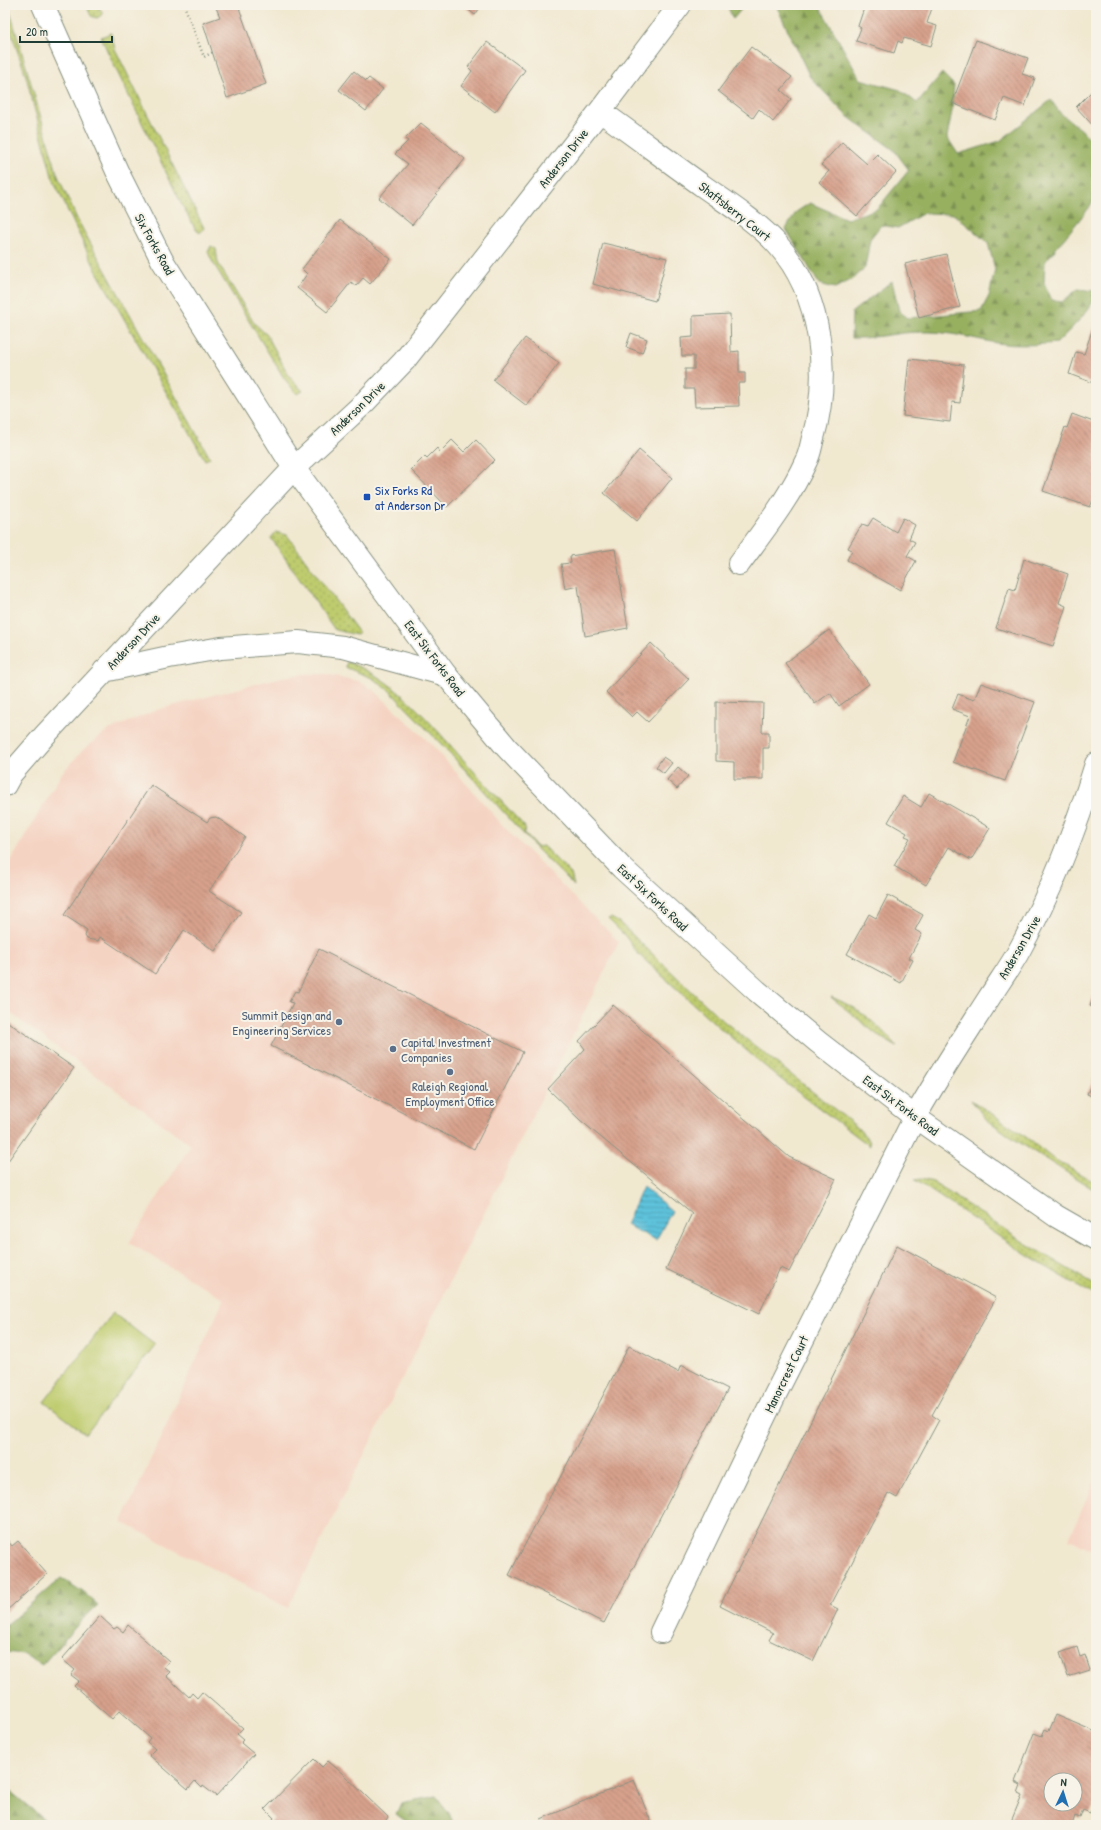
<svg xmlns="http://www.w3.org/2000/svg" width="1101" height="1830" viewBox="0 0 1101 1830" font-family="'Patrick Hand',sans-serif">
  <defs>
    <pattern id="green-dots" width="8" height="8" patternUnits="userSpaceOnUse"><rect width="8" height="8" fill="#bfcc6e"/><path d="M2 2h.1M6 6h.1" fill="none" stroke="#9ba75b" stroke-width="1.8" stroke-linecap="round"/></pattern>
    <pattern id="forest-firs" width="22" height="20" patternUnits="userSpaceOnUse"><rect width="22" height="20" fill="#97b061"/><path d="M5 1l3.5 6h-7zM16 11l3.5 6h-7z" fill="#7b9051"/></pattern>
    <pattern id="water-rules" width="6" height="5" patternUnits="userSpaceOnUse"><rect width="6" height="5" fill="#5ec3dc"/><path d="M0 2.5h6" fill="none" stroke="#4da0b3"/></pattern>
    <pattern id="building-back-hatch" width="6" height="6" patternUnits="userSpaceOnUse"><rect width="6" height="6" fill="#d7a18c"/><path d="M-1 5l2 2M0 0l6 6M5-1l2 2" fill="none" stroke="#ae8473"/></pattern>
  </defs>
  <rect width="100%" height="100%" fill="#f7f3e8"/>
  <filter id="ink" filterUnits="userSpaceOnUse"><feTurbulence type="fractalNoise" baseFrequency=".025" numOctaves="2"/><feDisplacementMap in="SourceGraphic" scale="8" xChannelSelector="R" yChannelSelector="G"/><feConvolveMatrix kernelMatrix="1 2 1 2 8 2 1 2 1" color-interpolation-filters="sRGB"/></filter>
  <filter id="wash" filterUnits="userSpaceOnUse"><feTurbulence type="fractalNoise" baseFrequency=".012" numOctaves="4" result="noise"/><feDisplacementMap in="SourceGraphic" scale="16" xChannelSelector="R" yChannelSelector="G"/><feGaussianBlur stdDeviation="0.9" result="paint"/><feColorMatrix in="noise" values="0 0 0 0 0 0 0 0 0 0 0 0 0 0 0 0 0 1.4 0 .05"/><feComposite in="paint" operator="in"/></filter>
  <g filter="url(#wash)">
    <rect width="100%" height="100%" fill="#f1e8d0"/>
    <path fill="#f5d3c2" d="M304,674H326L344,678L358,681L375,691L433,746L506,829L619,942L288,1608L122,1522L224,1299L129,1243L191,1145L5,1009V871L62,773L84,749L109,730L157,710L282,677Z
      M1096,1478V1551L1069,1539Z"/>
    <path fill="url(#green-dots)" stroke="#6f8451" d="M5,5H8L58,176L77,219L210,458L205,460L96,270L57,188L52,176L26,76L5,14Z
      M86,5H98L103,14L97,18L91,16Z
      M111,33L115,49L204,228L200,233L196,230L182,205L112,61L101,37Z
      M211,246L216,249L218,263L254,323L267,335L289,376L303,391L297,394L284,378L212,261L208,252Z
      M276,532L287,535L357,630L359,633L357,635L335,630L271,538Z
      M347,662C393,677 427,719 459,755C481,779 503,803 525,827L524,833L537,847L543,846L571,874L574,886L539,851L445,748L389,690L372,678L345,667Z
      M611,918L620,923L721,1019L857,1127L869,1140L870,1146L779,1078L720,1028L637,953L626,937L608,919Z
      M831,997C858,1007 879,1025 897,1047L880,1037Z
      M971,1100L1021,1133L1052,1158L1096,1183V1191L1014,1139L986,1119Z
      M921,1179L933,1182L1017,1238L1096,1286V1296L1031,1258L915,1180Z"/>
    <path fill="url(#forest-firs)" stroke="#5b764a" d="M727,5H745L733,19Z
      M776,5H819L860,79L900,90L917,103L942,73L954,85L952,111L947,137L958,154L1000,141L1051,100L1060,113L1082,130L1096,147V195L1089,208L1045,262L1044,283L1052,300L1062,302L1078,289L1096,291C1096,307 1068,331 1057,343C1037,345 1016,346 996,343C971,338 947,331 921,332C897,332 875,339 851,338L852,312L892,281L899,311L908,318L981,311L989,296L995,269L988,243L954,214L924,213L898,228L881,225L870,239L865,268L853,279L835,288L819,284L786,229L796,212L810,203L847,219L877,209L909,170L894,150L847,116L810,77Z
      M61,1578L83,1592L98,1605L81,1621L42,1665L23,1654L5,1652V1626Z
      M5,1787L51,1825H5Z
      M436,1796L449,1813L454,1825H411L396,1814L401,1803Z"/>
    <path fill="#bfcc6e" stroke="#6f8451" d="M113,1313L155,1345L86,1434L44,1402Z"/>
    <path fill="url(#water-rules)" stroke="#3e8088" d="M643,1187L672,1211L656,1240L626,1225Z"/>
    <g id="blocks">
      <path fill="url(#building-back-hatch)" fill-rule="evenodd" d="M215,5H238L266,84L227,98L203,23L220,17Z
        M466,5H482L475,15L465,7Z
        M865,5H922L932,8L927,23L937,26L931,46L904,38L902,43L898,41L894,53L856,41L861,28L858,26Z
        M976,40L1028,58L1022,74L1035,78L1025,106L1004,98L995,120L952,103Z
        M487,42L525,70L495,112L461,86L472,71L468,67Z
        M751,47L792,77L781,90L791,99L773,122L759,109L753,118L718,91Z
        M354,71L366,81L369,78L383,89L366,111L339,90Z
        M1096,87V129L1076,107Z
        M421,123L465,159L412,225L379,198L408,164L395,154L408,141L405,139Z
        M842,142L867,164L877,154L896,172L857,216L819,182L829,171L821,165Z
        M340,220L391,259L370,284L363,278L356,286L351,282L327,312L297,288L307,274L302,269Z
        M603,243L667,258L655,301L593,284Z
        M946,254L960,307L919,318L905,264Z
        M730,314L731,352L739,351V373H745V383H738L739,406L695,407L694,389H685V369H694V356H682L681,338L693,337V316Z
        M1093,328L1096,329V384L1069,374L1076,352L1084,354Z
        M631,333L647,339L642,353L626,347Z
        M525,338L559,363L527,406L493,380Z
        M909,359L964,365L960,403L952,402L950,422L903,416Z
        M1072,414L1096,423V494L1090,507L1043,491L1065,427L1067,428Z
        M452,440L464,452L476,440L495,460L447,507L411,470L425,456L427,458L437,448L440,452Z
        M639,450L672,478L637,521L604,493Z
        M873,518L896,532L903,518L915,525L909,539L915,542L907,556L916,561L900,590L847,560L852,550L848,548L862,524L868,526Z
        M615,549L628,628L585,636L578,586L565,589L561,564L571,563L570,556Z
        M1024,559L1068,574L1059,603L1066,606L1053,646L996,628L1009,588L1015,590Z
        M829,630L869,684L839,706L830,693L815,704L785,663Z
        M651,643L689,679L648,722L637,712L632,717L606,692Z
        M981,683L1035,702L1005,781L953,762L970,716L952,709L958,694L974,700Z
        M716,702L763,703L762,732H769V748H763V779H734V762L716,761Z
        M663,757L672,763L664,773L656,767Z
        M678,767L688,776L677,789L667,780Z
        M151,785L207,822L210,818L216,817L245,837L209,891L241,912L215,951L184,930L155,974L100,937L98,941L87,939L85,936L87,930L64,915Z
        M929,793L990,828L971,860L949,847L926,885L894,866L910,838L905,836L907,833L888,822L903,796L921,807Z
        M888,895L923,915L915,930L922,934L909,958L913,960L901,983L847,954L869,914L876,918Z
        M319,949L523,1052L474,1149L271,1046L293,1003L289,1002L295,991L298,992Z
        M1096,990V1008L1090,1006Z
        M613,1005L789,1157L836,1179L789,1272L780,1268L759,1314L666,1269L692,1213L580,1120L548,1089L585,1049L579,1041Z
        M5,1020L74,1068L5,1165Z
        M1096,1074V1098L1087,1094Z
        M897,1245L996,1298L932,1415L939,1420L897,1498L888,1493L830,1605L838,1609L813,1661L769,1640L773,1633L720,1606Z
        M629,1346L678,1372L681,1365L728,1389L604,1623L509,1575Z
        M5,1537L12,1546L18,1541L47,1574L5,1612Z
        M100,1616L114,1629L117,1627L123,1632L128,1625L169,1661L164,1667L170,1672L166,1676L189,1697L192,1693L197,1698L202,1692L243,1728L237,1734L244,1740L241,1743L254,1754L216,1796L203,1786L202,1788L195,1781L188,1789L149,1755L155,1749L147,1742L150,1738L119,1711L112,1719L74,1686L79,1681L71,1675L75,1670L62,1659Z
        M1077,1647L1080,1657L1085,1655L1090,1670L1068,1677L1060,1653Z
        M1056,1715L1096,1732V1800L1090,1813L1083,1810L1080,1818L1075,1816L1072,1825H1005V1823L1010,1824L1022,1795L1018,1793L1021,1785L1015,1782L1034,1733L1042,1736L1045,1729L1049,1731ZM1051,1780H1075V1804H1051Z
        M314,1759L322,1767L328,1761L344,1775L388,1817L383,1825H270L269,1824L274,1818L265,1809Z
        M634,1780L651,1822L646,1825H544L541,1819Z"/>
    </g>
  </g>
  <g filter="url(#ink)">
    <use href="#blocks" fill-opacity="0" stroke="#889282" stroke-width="1"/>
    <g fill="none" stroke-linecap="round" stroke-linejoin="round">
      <g stroke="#889282" stroke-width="24">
        <path id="street" d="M600,111C635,136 668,161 703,186C727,203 757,222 777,244C822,294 831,375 813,438C811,445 810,454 806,461C789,499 763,531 739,564
          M294,468L362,405L404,361L600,111L680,5
          M661,1632L775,1395L915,1117C938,1076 964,1037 989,998C999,982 1011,966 1020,949C1052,890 1076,829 1096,764"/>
      </g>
      <g stroke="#889282" stroke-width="24">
        <path id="secondary" d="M104,671L169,657L221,648L298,642L343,647L446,675
          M5,785L11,774L45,735L294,468"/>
      </g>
      <g stroke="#889282" stroke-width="24">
        <path id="primary" d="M43,5L117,171L162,260L294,468L446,675L507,748L622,868L757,991L818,1042L915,1117L1056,1216L1096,1239"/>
      </g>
      <path stroke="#889282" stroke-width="2.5" stroke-dasharray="1 3" stroke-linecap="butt" d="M184,5L204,57L213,52"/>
      <use href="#street" stroke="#fff" stroke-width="22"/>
      <use href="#secondary" stroke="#fff" stroke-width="22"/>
      <use href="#primary" stroke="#fff" stroke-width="22"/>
    </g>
  </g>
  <rect fill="#1a4fb4" stroke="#f7f3e8" stroke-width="1.5" x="363" y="493" width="8" height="8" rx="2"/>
  <g fill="#5c6f8a" stroke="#f7f3e8" stroke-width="1.5">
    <circle cx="339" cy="1022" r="4"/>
    <circle cx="393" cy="1049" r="4"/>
    <circle cx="450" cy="1072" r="4"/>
  </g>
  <g text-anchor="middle" stroke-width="4" stroke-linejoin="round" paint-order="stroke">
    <g font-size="13" fill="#1f3d34" stroke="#f7f3e8">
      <text transform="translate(563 158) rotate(-52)" y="5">Anderson Drive</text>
      <text transform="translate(735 211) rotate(38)" y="5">Shaftsberry Court</text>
      <text transform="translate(155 244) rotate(61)" y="5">Six Forks Road</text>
      <text transform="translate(357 408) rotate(-44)" y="5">Anderson Drive</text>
      <text transform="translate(133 641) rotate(-47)" y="5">Anderson Drive</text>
      <text transform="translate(435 658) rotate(53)" y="5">East Six Forks Road</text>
      <text transform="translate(653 897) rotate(43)" y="5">East Six Forks Road</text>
      <text transform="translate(1019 947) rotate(-60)" y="5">Anderson Drive</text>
      <text transform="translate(901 1105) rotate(37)" y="5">East Six Forks Road</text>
      <text transform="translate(786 1374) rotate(-64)" y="5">Manorcrest Court</text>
    </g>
    <g font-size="13" fill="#164399" stroke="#f7f3e8" text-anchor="start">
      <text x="375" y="495">Six Forks Rd<tspan x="375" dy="15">at Anderson Dr</tspan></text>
    </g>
    <g font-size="13" fill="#4e5e75" stroke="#f7f3e8" text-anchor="end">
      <text x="331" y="1020">Summit Design and<tspan x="331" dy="15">Engineering Services</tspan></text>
      <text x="401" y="1047" text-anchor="start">Capital Investment<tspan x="401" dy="15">Companies</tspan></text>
      <text x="450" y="1091" text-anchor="middle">Raleigh Regional<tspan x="450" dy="15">Employment Office</tspan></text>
    </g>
  </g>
  <rect width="1101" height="1830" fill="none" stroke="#f7f3e8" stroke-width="20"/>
  <g transform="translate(1063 1792) rotate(4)"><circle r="19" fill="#f7f3e8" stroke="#a1aaa0"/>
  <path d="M0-3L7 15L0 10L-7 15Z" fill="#1f6fb2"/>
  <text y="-6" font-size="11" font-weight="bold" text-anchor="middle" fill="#1f3d34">N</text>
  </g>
  <path d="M20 36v6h92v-6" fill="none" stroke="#1f3d34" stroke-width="2"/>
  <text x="26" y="36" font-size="12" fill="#1f3d34" stroke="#f7f3e8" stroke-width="3" paint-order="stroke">20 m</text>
</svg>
